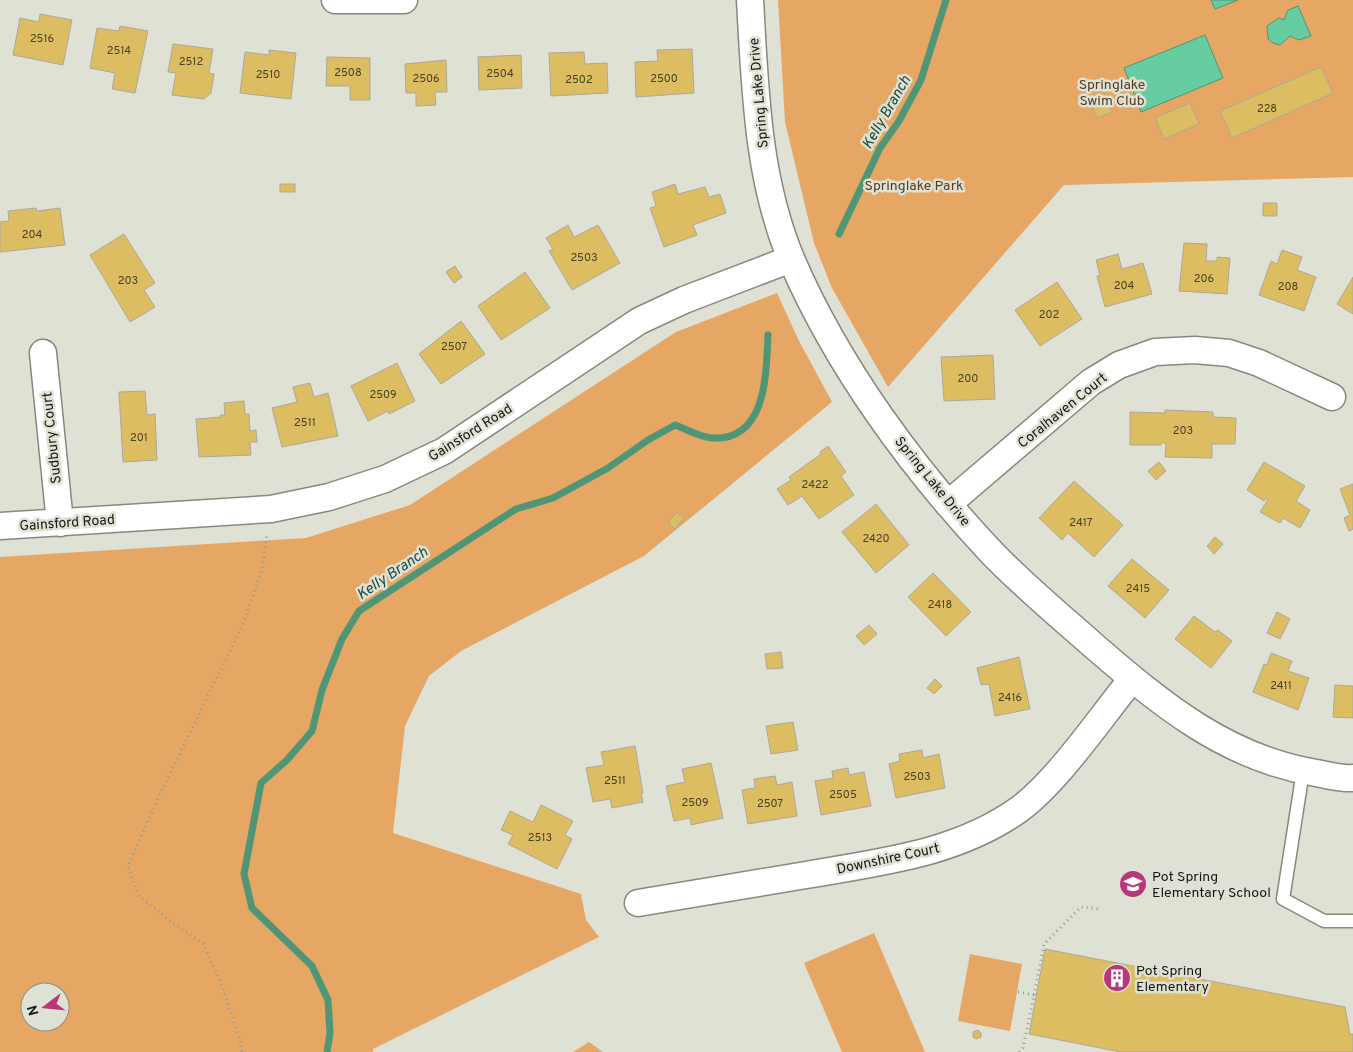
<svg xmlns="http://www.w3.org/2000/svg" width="1353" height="1052" viewBox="0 0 1353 1052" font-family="Overpass,sans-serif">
  <rect width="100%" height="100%" fill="#dee1d4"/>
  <path fill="#e6a664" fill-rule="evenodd" d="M778,0H1353V177L1064,185L888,387L832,288L814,243L785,122Z
    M777,293L798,339L832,402L644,556L461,651L429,676L405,726L393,833L581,894L586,920L599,937L373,1049V1052H0V557L306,538L410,505L676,332ZM30,992H60V1022H30Z
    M874,933L925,1052H842L804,963Z
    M970,954L1022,964L1010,1031L958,1021Z
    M589,1042L603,1052H573Z"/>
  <path fill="#66cda1" stroke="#4e9676" d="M1211,0H1238L1215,9Z
    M1298,6L1311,36L1299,40L1290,36L1280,45L1273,43L1268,39L1267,26L1279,18L1284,20L1288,10Z
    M1205,35L1223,78L1141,112L1124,68Z"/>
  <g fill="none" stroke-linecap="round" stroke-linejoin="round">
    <path stroke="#4e9676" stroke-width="7" d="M839,234L880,148L899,121L921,80L946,0
      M327,1052L330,1033L328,1000L312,966L252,908L244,874L261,783L287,760L312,731L322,690L342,639L359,611L516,509L553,498L608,468L648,440L675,425C686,429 700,437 712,438C767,441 766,374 768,335"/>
  </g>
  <path fill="#dcbd62" stroke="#aca89c" d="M40,14L72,20L63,65L13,55L20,18L39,22Z
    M120,26L148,31L135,93L112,89L115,73L90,68L97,28L119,31Z
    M173,44L213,49L209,73L214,74L211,93L204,99L172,95L176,73L168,72Z
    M692,49L694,93L636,97L635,62L658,61L657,50Z
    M269,50L296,53L291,99L240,93L245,52L269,55Z
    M584,52L585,64L607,63L608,93L551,96L549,53Z
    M521,55L522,88L479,90L478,57Z
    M327,57L370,58V100H350V86H326Z
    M446,60L447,92H435L436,105L416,106V93H406L405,64Z
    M1321,67L1333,93L1232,138L1220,111Z
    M1104,93L1112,112L1097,118L1089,98Z
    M1190,103L1199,124L1164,139L1155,118Z
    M280,184H295V192H280Z
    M675,184L678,194L705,187L709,197L720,194L726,213L693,225L697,235L664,247L650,208L656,206L652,192Z
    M1263,203H1277V216H1263Z
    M36,208L37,211L60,208L65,245L0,252V222L9,221L8,211Z
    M568,225L574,237L598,225L620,263L572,290L549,251L553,249L546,238Z
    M124,234L155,283L144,290L155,307L130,322L90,255Z
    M1184,243L1207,244L1206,261H1217V257L1230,258L1227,294L1179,291Z
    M1282,250L1302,257L1297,270L1316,277L1304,311L1259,295L1271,261L1277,264Z
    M1118,254L1122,269L1143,263L1152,294L1105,307L1097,276L1100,275L1096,260Z
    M455,266L462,277L454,283L446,272Z
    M525,272L550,308L501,340L478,306Z
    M1353,277V314L1337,304Z
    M1057,282L1082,319L1040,346L1015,310Z
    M461,321L485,354L441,384L419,354Z
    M993,355L995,399L944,401L941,357Z
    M397,363L415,401L389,414L388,411L368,421L351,386Z
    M310,383L314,397L328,393L338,436L282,447L272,408L297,402L293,387Z
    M145,391L147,415L155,414L157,460L123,462L119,392Z
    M244,401L245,414H249L250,431L256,430L257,442H250L251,455L199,457L196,419L221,417L220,415H225L224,403Z
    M1165,410L1213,412V417L1236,418L1235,444H1212V458L1165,457L1166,443H1161V445H1130V412L1165,413Z
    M828,446L846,472L841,476L854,495L819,519L802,496L788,505L777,489L791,480L789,477L821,454L820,452Z
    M1159,462L1166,471L1156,480L1148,471Z
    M1264,462L1305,486L1296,501L1310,510L1300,528L1283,518L1280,523L1260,512L1268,499L1266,498L1264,501L1247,490Z
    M1074,481L1123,525L1094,557L1068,533L1062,540L1039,518Z
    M1353,484V529L1349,531L1344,518L1350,515L1340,489Z
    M876,504L909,545L876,573L842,532Z
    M677,512L684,518L675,529L668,523Z
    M1215,537L1223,544L1214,554L1207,546Z
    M1132,559L1169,590L1145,618L1108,586Z
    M933,573L971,612L946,636L908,597Z
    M1277,612L1290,619L1280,639L1267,633Z
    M1194,616L1215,632L1218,630L1232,641L1211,668L1175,639Z
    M869,625L877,634L864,645L856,636Z
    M781,652L783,668L767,669L765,654Z
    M1271,653L1292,661L1288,671L1309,678L1298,710L1253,692L1264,664L1267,665Z
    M1019,657L1030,709L995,716L989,684L981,685L977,668Z
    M935,679L942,686L934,694L927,688Z
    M1335,685L1353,686V718L1333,717Z
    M793,722L798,750L771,754L766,726Z
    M635,746L643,793H641L643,802L612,808L610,799L593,802L586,768L604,765L601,752Z
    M922,750L923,758L939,754L945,788L896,798L889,764L900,761L899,754Z
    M711,763L723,818L691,825L690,818L674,821L666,786L685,782L682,769Z
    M848,768L849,775L864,772L871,806L821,815L815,781L833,778L832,771Z
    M775,776L777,785L792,782L797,816L748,824L742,790L755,788L754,779Z
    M541,805L573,821L565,835L572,839L557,869L508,844L513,835L501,830L510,811L533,822Z
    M1045,949L1345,1007L1350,1034H1353V1052H1121L1029,1034Z
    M978,1030L981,1033V1037L976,1039L973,1037V1032Z"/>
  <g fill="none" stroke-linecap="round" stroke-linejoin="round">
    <g stroke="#87897d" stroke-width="15">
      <path id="service" d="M1303,771L1283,899L1324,921H1353"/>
    </g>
    <g stroke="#87897d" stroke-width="29">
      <path id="minor" d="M335,0H404
        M750,0C755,87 757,179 792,261C838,367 912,468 992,553C1024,586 1060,616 1094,646C1161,704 1226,758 1316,773C1328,775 1341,779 1353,778
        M43,353L60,523
        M948,504L1091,382L1119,365L1155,352L1195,350L1229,353L1259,363L1332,397
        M0,526L271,509L329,497L385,479L444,451L639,321L684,300L791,259
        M638,903C694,894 750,884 806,875C880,862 958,854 1021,808C1060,778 1100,718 1132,679"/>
    </g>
    <path stroke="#989a90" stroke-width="3" stroke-dasharray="1 4" stroke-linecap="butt" d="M1018,992L1034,995L1023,1048L1019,1052
      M1034,995L1044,944L1081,907L1101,909
      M242,1052L240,1040L221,983L203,944L169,920L138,895L128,866L160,794L242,626L262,570L267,533"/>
    <use href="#service" stroke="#fff" stroke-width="12"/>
    <use href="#minor" stroke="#fff" stroke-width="26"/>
  </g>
  <defs>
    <g id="school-disc" transform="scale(1.4375)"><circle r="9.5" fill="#ba367a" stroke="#dee1d4"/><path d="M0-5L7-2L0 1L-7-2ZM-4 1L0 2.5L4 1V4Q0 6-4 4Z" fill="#fff"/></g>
    <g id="building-disc" transform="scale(1.4375)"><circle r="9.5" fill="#ba367a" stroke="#dee1d4"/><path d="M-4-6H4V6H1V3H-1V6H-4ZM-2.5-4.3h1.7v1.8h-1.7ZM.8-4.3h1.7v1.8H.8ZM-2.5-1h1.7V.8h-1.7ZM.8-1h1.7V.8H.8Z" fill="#fff"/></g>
  </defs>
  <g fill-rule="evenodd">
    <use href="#school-disc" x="1133" y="884"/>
    <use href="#building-disc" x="1117" y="978"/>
  </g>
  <g text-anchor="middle" stroke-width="5" stroke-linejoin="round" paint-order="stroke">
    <g font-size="11" fill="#484026">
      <text x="42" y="42">2516</text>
      <text x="119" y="54">2514</text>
      <text x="191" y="65">2512</text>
      <text x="348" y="76">2508</text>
      <text x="500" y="77">2504</text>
      <text x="268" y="78">2510</text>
      <text x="426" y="82">2506</text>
      <text x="664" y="82">2500</text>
      <text x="579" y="83">2502</text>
      <text x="1267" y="112">228</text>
      <text x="32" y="238">204</text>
      <text x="584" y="261">2503</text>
      <text x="1204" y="282">206</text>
      <text x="128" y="284">203</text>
      <text x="1124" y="289">204</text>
      <text x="1288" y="290">208</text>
      <text x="1049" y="318">202</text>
      <text x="454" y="350">2507</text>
      <text x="968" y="382">200</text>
      <text x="383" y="398">2509</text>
      <text x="305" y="426">2511</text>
      <text x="1183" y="434">203</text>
      <text x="139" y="441">201</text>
      <text x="815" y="488">2422</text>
      <text x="1081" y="526">2417</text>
      <text x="876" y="542">2420</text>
      <text x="1138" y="592">2415</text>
      <text x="940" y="608">2418</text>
      <text x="1281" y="689">2411</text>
      <text x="1010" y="701">2416</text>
      <text x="917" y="780">2503</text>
      <text x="615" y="784">2511</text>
      <text x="843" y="798">2505</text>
      <text x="695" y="806">2509</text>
      <text x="770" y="807">2507</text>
      <text x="540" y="841">2513</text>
    </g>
    <g font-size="14" fill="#563b1d" stroke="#dee1d4">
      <text x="1112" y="89">Springlake<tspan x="1112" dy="16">Swim Club</tspan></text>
      <text x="914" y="190">Springlake Park</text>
    </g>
    <g font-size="14" fill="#161712" stroke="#dee1d4">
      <text transform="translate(758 93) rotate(-95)" y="5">Spring Lake Drive</text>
      <text transform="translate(1062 410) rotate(-39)" y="5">Coralhaven Court</text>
      <text transform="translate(470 432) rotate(-32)" y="5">Gainsford Road</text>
      <text transform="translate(51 438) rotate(-96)" y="5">Sudbury Court</text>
      <text transform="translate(933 481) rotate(51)" y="5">Spring Lake Drive</text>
      <text transform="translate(67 522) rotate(-4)" y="5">Gainsford Road</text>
      <text transform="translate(888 858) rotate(-12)" y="5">Downshire Court</text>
    </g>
    <g font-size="14" fill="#161712" stroke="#dee1d4" text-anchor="start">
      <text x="1152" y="881">Pot Spring<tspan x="1152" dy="16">Elementary School</tspan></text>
      <text x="1136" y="975">Pot Spring<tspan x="1136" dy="16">Elementary</tspan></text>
    </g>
    <g font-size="15" font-style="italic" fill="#1d4937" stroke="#dee1d4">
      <text transform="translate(886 112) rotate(-60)" y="5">Kelly Branch</text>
      <text transform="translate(392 573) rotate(-34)" y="5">Kelly Branch</text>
    </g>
  </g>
  <g transform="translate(45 1007) rotate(254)"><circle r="24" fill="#dee1d4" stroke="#8e9086"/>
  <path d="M0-4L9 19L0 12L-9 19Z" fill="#ba367a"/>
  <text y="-8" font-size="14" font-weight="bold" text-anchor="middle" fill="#161712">N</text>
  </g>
</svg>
